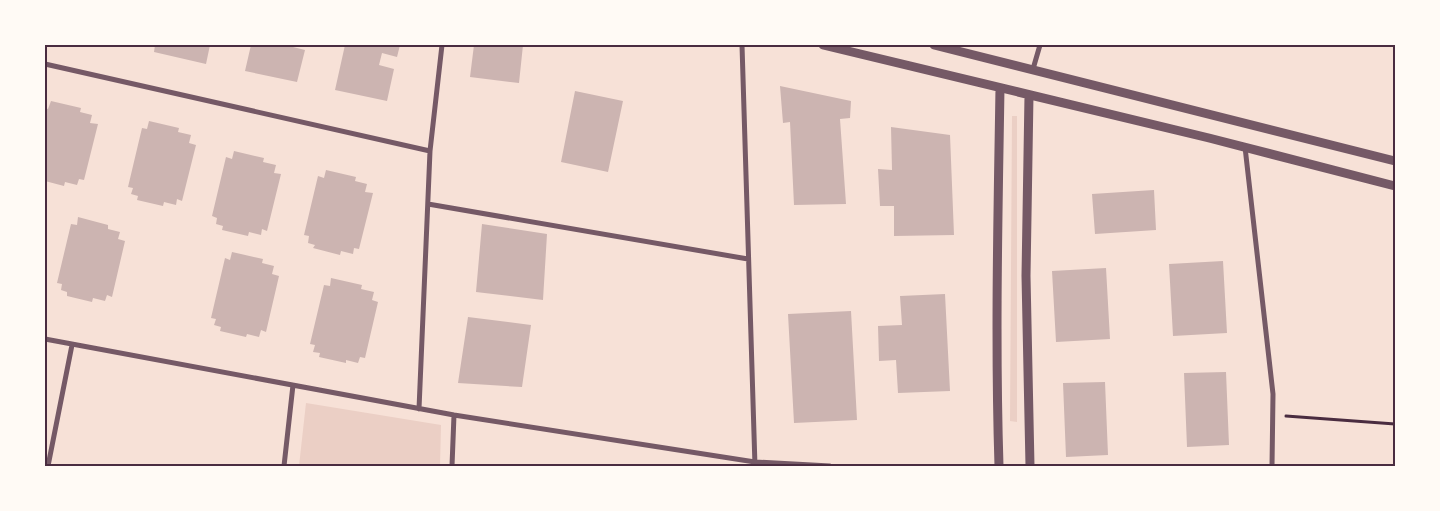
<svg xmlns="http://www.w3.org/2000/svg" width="1440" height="511" viewBox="0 0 1440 511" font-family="Spectral,serif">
  <rect width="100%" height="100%" fill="#f7e1d7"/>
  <path fill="#ebcfc5" d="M1012,116H1017V422L1010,421Z
    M306,403L441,425L440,466H299Z"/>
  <path fill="#ccb4b1" d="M155,45H210L206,64L154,52Z
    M251,45H289V46L305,50L297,82L245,71Z
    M345,45H400L397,57L382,53L379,65L394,69L387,101L335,90Z
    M474,45H523L519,83L470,77Z
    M780,86L851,101L850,118L840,119L846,204L794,205L790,122L783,123Z
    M575,91L623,101L608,172L561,162Z
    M51,101L81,108L80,112L92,115L90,123L98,124L84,180L79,179L77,185L65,182L64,186L45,181V108L48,109Z
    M149,121L179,128L178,132L191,135L189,143L196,145L182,201L177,199L176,205L164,202L163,206L137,200L138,196L131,194L133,188L128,187L142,128L147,129Z
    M891,127L950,135L954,235L894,236V206H880L878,169L892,170Z
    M234,151L264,158L263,162L276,165L274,173L281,174L267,231L262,229L261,235L249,232L248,236L222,230L223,226L216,224L217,218L212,216L226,157L232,159Z
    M326,170L356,177L355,181L367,184L365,192L373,193L359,249L354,248L353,254L341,251L340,255L313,248L315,245L308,243L309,236L304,235L318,176L324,178Z
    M1154,190L1156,230L1095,234L1092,194Z
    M78,217L108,225V229L120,232L118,239L125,241L112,297L107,295L105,301L93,298L92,302L67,296V292L61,290L62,284L57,283L71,224L77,225Z
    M482,224L547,234L543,300L476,292Z
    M232,252L263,259L262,263L274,266L272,274L279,276L266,332L261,330L259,337L247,334L246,337L220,331L221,327L214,325L216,319L211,318L225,258L230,260Z
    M1223,261L1227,333L1173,336L1169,264Z
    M1106,268L1110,339L1056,342L1052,271Z
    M331,278L362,285L361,289L374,292L372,300L378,302L365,358L360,357L358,363L346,360V363L319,357L320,353L313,352L315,345L310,344L324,285L330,286Z
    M945,294L950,391L898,393L896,360L879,361L878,326L902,325L900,296Z
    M851,311L857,420L794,423L788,314Z
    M468,317L531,325L522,387L458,383Z
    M1226,372L1229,445L1187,447L1184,373Z
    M1105,382L1108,455L1066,457L1063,383Z"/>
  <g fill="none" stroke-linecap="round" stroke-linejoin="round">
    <path stroke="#4a2c40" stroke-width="3" d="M1286,416L1395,424"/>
    <path stroke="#755966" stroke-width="5" d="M742,45L755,466
      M45,64L430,151
      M1033,69L1040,45
      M1245,147L1273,394L1272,466
      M428,204L748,259
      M45,339L454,415L755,462L830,466
      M419,409L430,151L442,45
      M48,466L72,345
      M284,466L293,385
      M452,466L454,415"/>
    <path stroke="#755966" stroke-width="9" d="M823,45L1209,138L1395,186
      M934,45L1395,161
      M1029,95L1026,276L1030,466
      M999,466C995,340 998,214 1000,88"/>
  </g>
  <rect width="1440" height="511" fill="none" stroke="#fffaf5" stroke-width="92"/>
  <rect x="46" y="46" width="1348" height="419" fill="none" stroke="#4a2c40" stroke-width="2"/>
</svg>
